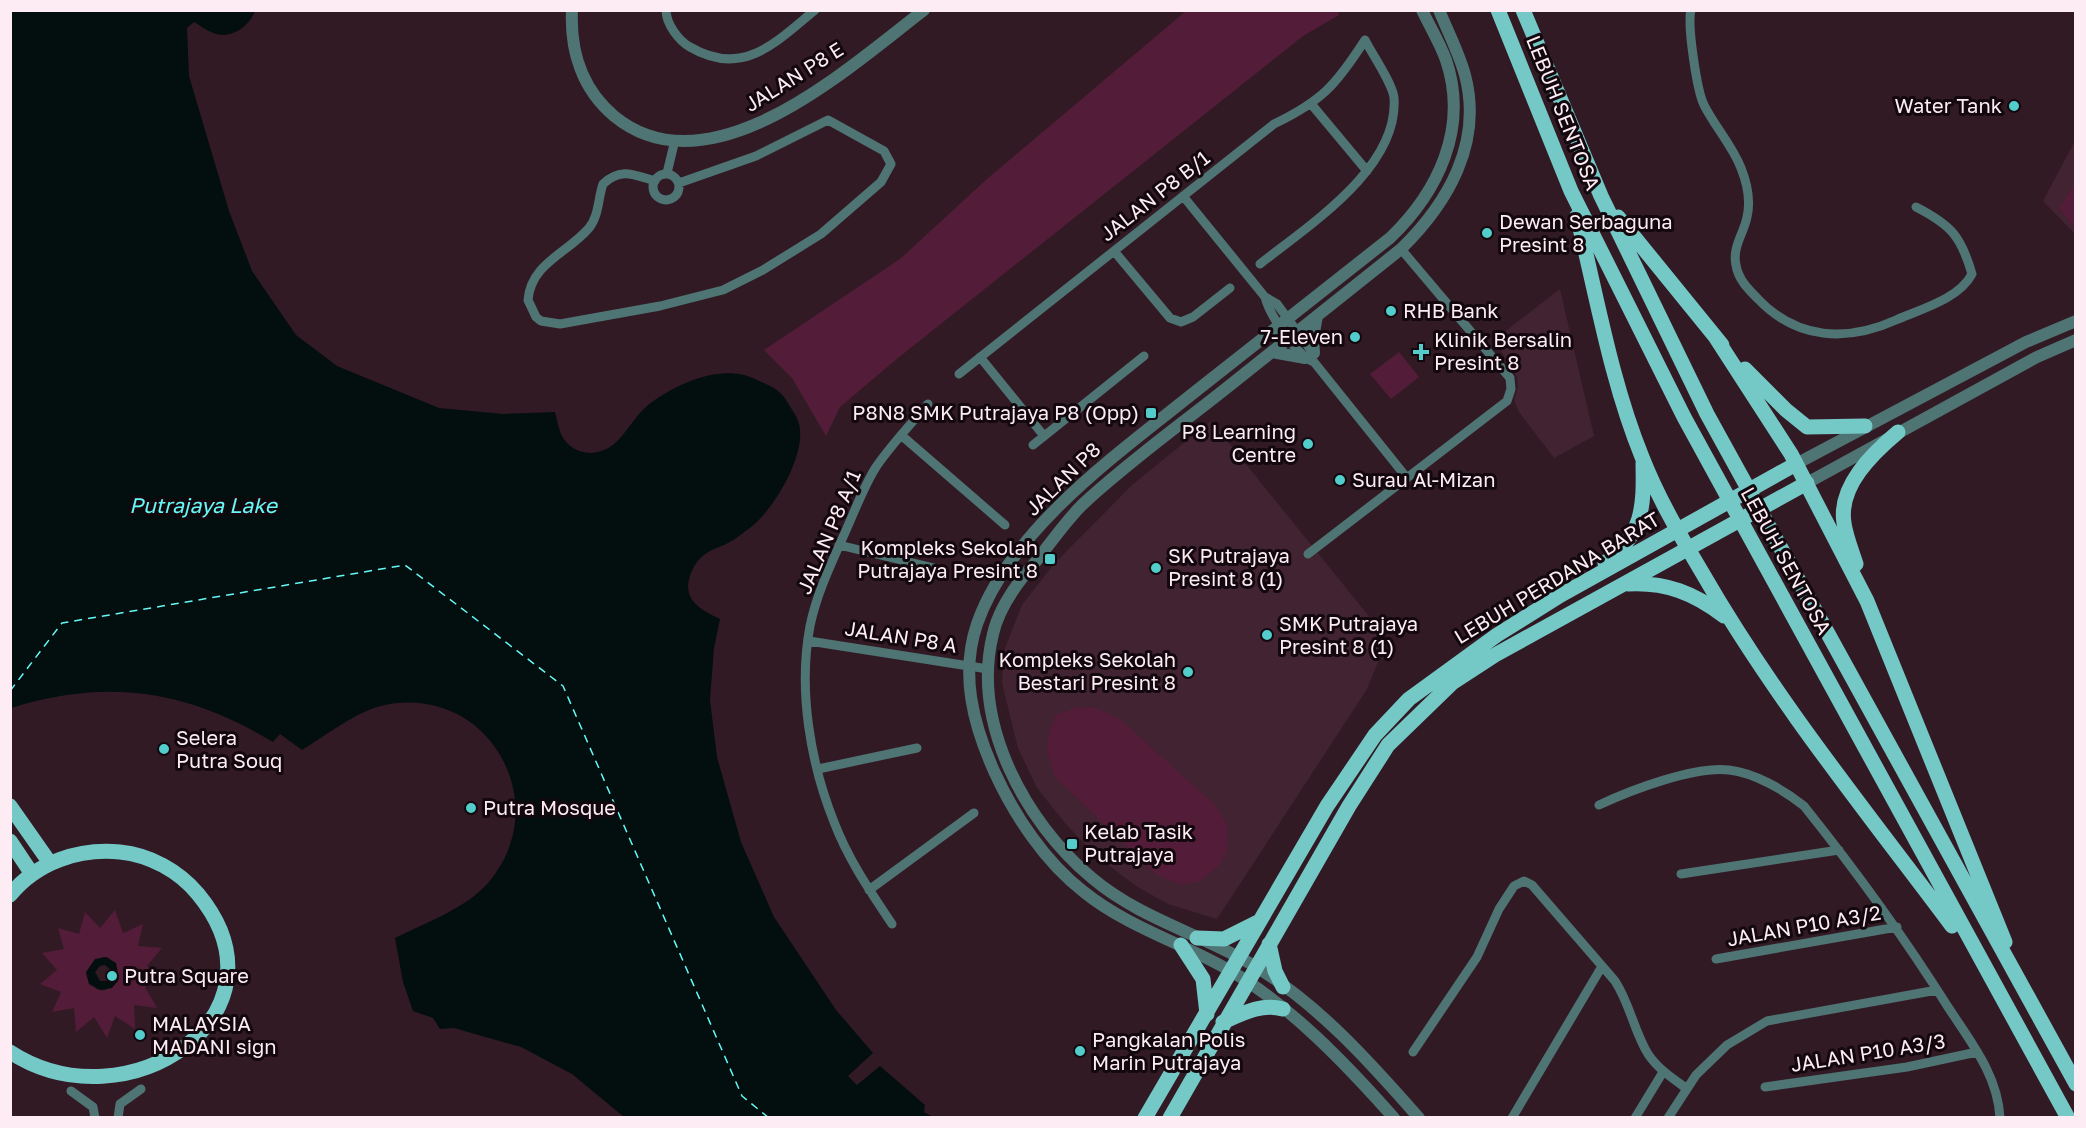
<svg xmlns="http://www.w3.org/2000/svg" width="2086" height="1128" viewBox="0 0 2086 1128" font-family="'Golos Text',sans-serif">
  <rect width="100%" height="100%" fill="#321a25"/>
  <path fill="#422331" d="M2075,141V234L2043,201Z
    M1560,289L1594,436L1554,458L1519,412L1514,400L1518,387L1517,377L1494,340Z
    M1211,421L1372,620L1380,641L1378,662L1367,689L1217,919L1168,904L1136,886L1094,854L1065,823L1037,788L1018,748L1002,683L1005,648L1022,605L1054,564L1132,485Z"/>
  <path fill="#531c38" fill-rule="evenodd" d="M1186,11L1338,10L1339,15L1303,36L898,358L840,407L826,436L792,378L764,350L900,259L987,179Z
    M2075,183V227L2059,209Z
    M1399,352L1419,377L1391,399L1370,374Z
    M1077,707L1096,708L1120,719L1214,804L1227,824L1228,848L1219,866L1200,881L1182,885L1157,875L1055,777L1047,751L1049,731L1056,715Z
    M115,910L123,933L143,924L138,946L162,948L147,966L167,978L145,987L157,1008L134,1005L135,1029L115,1016L107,1038L94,1017L76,1032L74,1008L52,1012L61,992L40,984L57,970L42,953L64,949L58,928L79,934L85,912L100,928ZM102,957L110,958L118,982L104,991L96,989L86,976Z"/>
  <path fill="#030e0e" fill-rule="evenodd" d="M11,10L255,11C249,27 230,41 211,32C205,30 200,25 194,22L187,28L189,76L229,211L252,271L296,335L337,366L439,408L503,414L555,412C557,419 558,427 561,434C571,456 598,458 614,444C627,433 634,417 647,406C675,384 723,362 757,380C768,385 780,389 786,400C790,407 797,416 799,424C807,454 774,509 751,527C744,532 736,539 728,543C721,547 711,549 704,555C698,559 694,566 691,573C681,599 699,609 720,619L714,648L710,700L717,757L741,842L774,917L836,1010L873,1053L848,1076L857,1085L880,1066L925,1105L924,1112L933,1117H624L572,1074L521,1047L454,1028L440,1029L433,1018L413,1011L403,982L395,938C425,923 465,909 488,883C556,804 489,684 385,705C356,711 327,735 302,750L280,734L273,742C186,690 109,678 11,708Z
    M106,957L116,963L119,979L112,988L100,990L89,984L86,972L95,959ZM100,966L105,965L111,970V977L107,981H100L95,972Z"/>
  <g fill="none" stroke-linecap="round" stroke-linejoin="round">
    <path stroke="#65f9f7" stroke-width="1.5" stroke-dasharray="8 6" stroke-linecap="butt" d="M10,691L62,623L405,565L563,686L742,1096L769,1118"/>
    <path stroke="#4e7473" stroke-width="9" d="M666,10C666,24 679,41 690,47C743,78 775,43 815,10
      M1691,10C1687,25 1697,91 1704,105C1715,127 1732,145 1741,168C1747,183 1751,200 1747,217C1744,233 1732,247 1736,265C1738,279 1748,289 1758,299C1797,340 1847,342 1896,320C1921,309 1959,299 1972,274C1961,236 1951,225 1916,207
      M1312,105L1367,171
      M667,173L675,140
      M653 187a13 13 0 1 1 26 0a13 13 0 1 1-26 0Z
      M655,181C634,175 621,167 603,184C598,198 599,216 589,228C568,253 531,263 528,300L536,317L541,321L560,324L660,306L723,290L763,270L821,234L881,182L891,164L884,151L828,120L756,156L679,183
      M1183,196L1265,297L1277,304L1313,353
      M1114,251L1170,318L1181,322L1193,317L1230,288
      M1265,297C1270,316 1296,355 1314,362L1407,478
      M980,357L1044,436
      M959,374L1274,124C1322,101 1336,85 1365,40C1372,54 1393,84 1394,98C1399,168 1309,225 1260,264
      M901,435L1005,525
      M1033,445L1144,356
      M839,545L934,568
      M1308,554L1507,401L1511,389L1510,378L1401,249
      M809,641L988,669
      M818,769L917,748
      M1599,805C1631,790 1694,766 1729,770C1755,773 1784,790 1804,806C1856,871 1904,937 1948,1007C1970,1041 1998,1075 2000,1118
      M1681,874L1839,850
      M869,890L974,813
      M892,924C870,891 848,859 834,822C810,762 798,689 810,626C817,592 833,560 847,528C856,508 864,486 876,467C891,445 911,424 928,404
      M1716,959L1897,927
      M1413,1052L1477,957L1499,909L1514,886L1524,881L1532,885L1615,981C1630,1004 1634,1031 1648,1054C1658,1069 1672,1078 1686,1088
      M1765,1087L1907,1067L1977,1052
      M71,1091L93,1107L95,1118
      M118,1118L120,1104L141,1089
      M1512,1118L1601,968
      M1635,1118L1663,1072
      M1668,1118L1696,1075L1727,1045L1767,1021L1937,990"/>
    <path stroke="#4e7473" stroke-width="12" d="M572,10C570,51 582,89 614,116C710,195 848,68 924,10
      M1272,352L1305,358
      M1314,353L1313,338L1317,316
      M1796,464L2026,342L2076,321
      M1807,483L2037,357L2076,340
      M1394,1118C1347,1065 1290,1005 1229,970C1182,943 1126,926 1084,892C1045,862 1014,815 994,771C973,724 960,674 977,624C1010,529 1120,452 1196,391C1260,340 1325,289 1390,238C1438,192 1469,128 1446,60C1440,43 1430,27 1422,10
      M1419,1118C1369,1061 1318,1004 1253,965C1201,934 1139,918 1092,878C1025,822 971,723 993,634C999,607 1020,579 1038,559C1052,541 1066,521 1082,505C1126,464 1176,428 1224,390C1283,343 1342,296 1401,249C1448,203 1483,143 1465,75C1459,53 1448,32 1439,10"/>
    <path stroke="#74c8c6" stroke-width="15" d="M1498,10L1571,191L1684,417L2068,1118
      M1523,10L1601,196L1707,414L2076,1084
      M1577,216C1597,297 1611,381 1642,457C1658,498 1681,537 1703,574C1775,699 1866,811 1952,926
      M1618,217L1722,345
      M1716,338L1791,454L1867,601L2005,942
      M1745,369L1786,410L1807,427L1865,426
      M1605,563C1643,534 1644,509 1643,463
      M1856,564C1852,551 1846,537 1844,523C1838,486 1873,453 1898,432
      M1628,584C1666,582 1694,593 1724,616
      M10,806L50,863
      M10,841L32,874
      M10,895C37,862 79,848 120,852C150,855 179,871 198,894C297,1014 127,1128 10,1052
      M1197,938L1224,939L1260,921
      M1269,944L1275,971L1283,987
      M1181,945L1203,979L1207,1014
      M1223,1022C1243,1013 1262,1003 1283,1009
      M1145,1118L1327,806L1375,735L1409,699L1497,635L1561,595L1796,464
      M1170,1118L1349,806L1388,745L1452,683L1495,655L1807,483"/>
  </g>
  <g fill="#53cdcb" stroke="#13080d" stroke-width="2">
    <circle cx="2014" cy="106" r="6"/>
    <circle cx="1487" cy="233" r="6"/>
    <circle cx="1391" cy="311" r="6"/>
    <circle cx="1355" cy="337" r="6"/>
    <path d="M1418 343h6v6h6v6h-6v6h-6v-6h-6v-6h6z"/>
    <rect x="1145" y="407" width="12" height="12" rx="3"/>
    <circle cx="1308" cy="444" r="6"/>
    <circle cx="1340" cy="480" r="6"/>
    <rect x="1044" y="553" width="12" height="12" rx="3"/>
    <circle cx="1156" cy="568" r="6"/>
    <circle cx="1267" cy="635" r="6"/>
    <circle cx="1188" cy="672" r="6"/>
    <circle cx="164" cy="749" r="6"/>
    <circle cx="471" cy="808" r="6"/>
    <rect x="1066" y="838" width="12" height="12" rx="3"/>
    <circle cx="112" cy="976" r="6"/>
    <circle cx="140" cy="1035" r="6"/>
    <circle cx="1080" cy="1051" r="6"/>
  </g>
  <g text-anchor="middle" stroke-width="6" stroke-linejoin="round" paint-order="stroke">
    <g font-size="20" fill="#fdecf3" stroke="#13080d">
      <text transform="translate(794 77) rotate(-32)" y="7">JALAN P8 E</text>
      <text transform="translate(1563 113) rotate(68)" y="7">LEBUH SENTOSA</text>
      <text transform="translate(1155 196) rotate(-38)" y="7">JALAN P8 B/1</text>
      <text transform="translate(1063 479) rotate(-44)" y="7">JALAN P8</text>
      <text transform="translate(829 532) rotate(-67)" y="7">JALAN P8 A/1</text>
      <text transform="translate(1786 561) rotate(61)" y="7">LEBUH SENTOSA</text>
      <text transform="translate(1557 578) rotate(-31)" y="7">LEBUH PERDANA BARAT</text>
      <text transform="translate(901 637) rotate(9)" y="7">JALAN P8 A</text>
      <text transform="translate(1804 926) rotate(-10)" y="7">JALAN P10 A3/2</text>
      <text transform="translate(1868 1053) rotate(-9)" y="7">JALAN P10 A3/3</text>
    </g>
    <g font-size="20" fill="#fdecf3" stroke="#13080d" text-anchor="start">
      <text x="2002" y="113" text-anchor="end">Water Tank</text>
      <text x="1499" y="229">Dewan Serbaguna<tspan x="1499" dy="23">Presint 8</tspan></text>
      <text x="1403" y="318">RHB Bank</text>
      <text x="1343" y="344" text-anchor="end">7-Eleven</text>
      <text x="1434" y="347">Klinik Bersalin<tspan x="1434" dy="23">Presint 8</tspan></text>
      <text x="1139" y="420" text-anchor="end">P8N8 SMK Putrajaya P8 (Opp)</text>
      <text x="1296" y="439" text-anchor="end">P8 Learning<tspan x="1296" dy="23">Centre</tspan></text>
      <text x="1352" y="487">Surau Al-Mizan</text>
      <text x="1038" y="555" text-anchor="end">Kompleks Sekolah<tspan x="1038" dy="23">Putrajaya Presint 8</tspan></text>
      <text x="1168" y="563">SK Putrajaya<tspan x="1168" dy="23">Presint 8 (1)</tspan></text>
      <text x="1279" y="631">SMK Putrajaya<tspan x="1279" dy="23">Presint 8 (1)</tspan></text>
      <text x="1176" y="667" text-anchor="end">Kompleks Sekolah<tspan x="1176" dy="23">Bestari Presint 8</tspan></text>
      <text x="176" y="745">Selera<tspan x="176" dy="23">Putra Souq</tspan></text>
      <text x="483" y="815">Putra Mosque</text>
      <text x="1084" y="839">Kelab Tasik<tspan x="1084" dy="23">Putrajaya</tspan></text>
      <text x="124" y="983">Putra Square</text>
      <text x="152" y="1031">MALAYSIA<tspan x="152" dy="23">MADANI sign</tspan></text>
      <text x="1092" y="1047">Pangkalan Polis<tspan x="1092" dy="23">Marin Putrajaya</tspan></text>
    </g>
    <g font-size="21" font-style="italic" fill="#65f9f7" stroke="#13080d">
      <text x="203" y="513">Putrajaya Lake</text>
    </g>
  </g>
  <rect width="2086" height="1128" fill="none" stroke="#fdecf3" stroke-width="24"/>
</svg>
